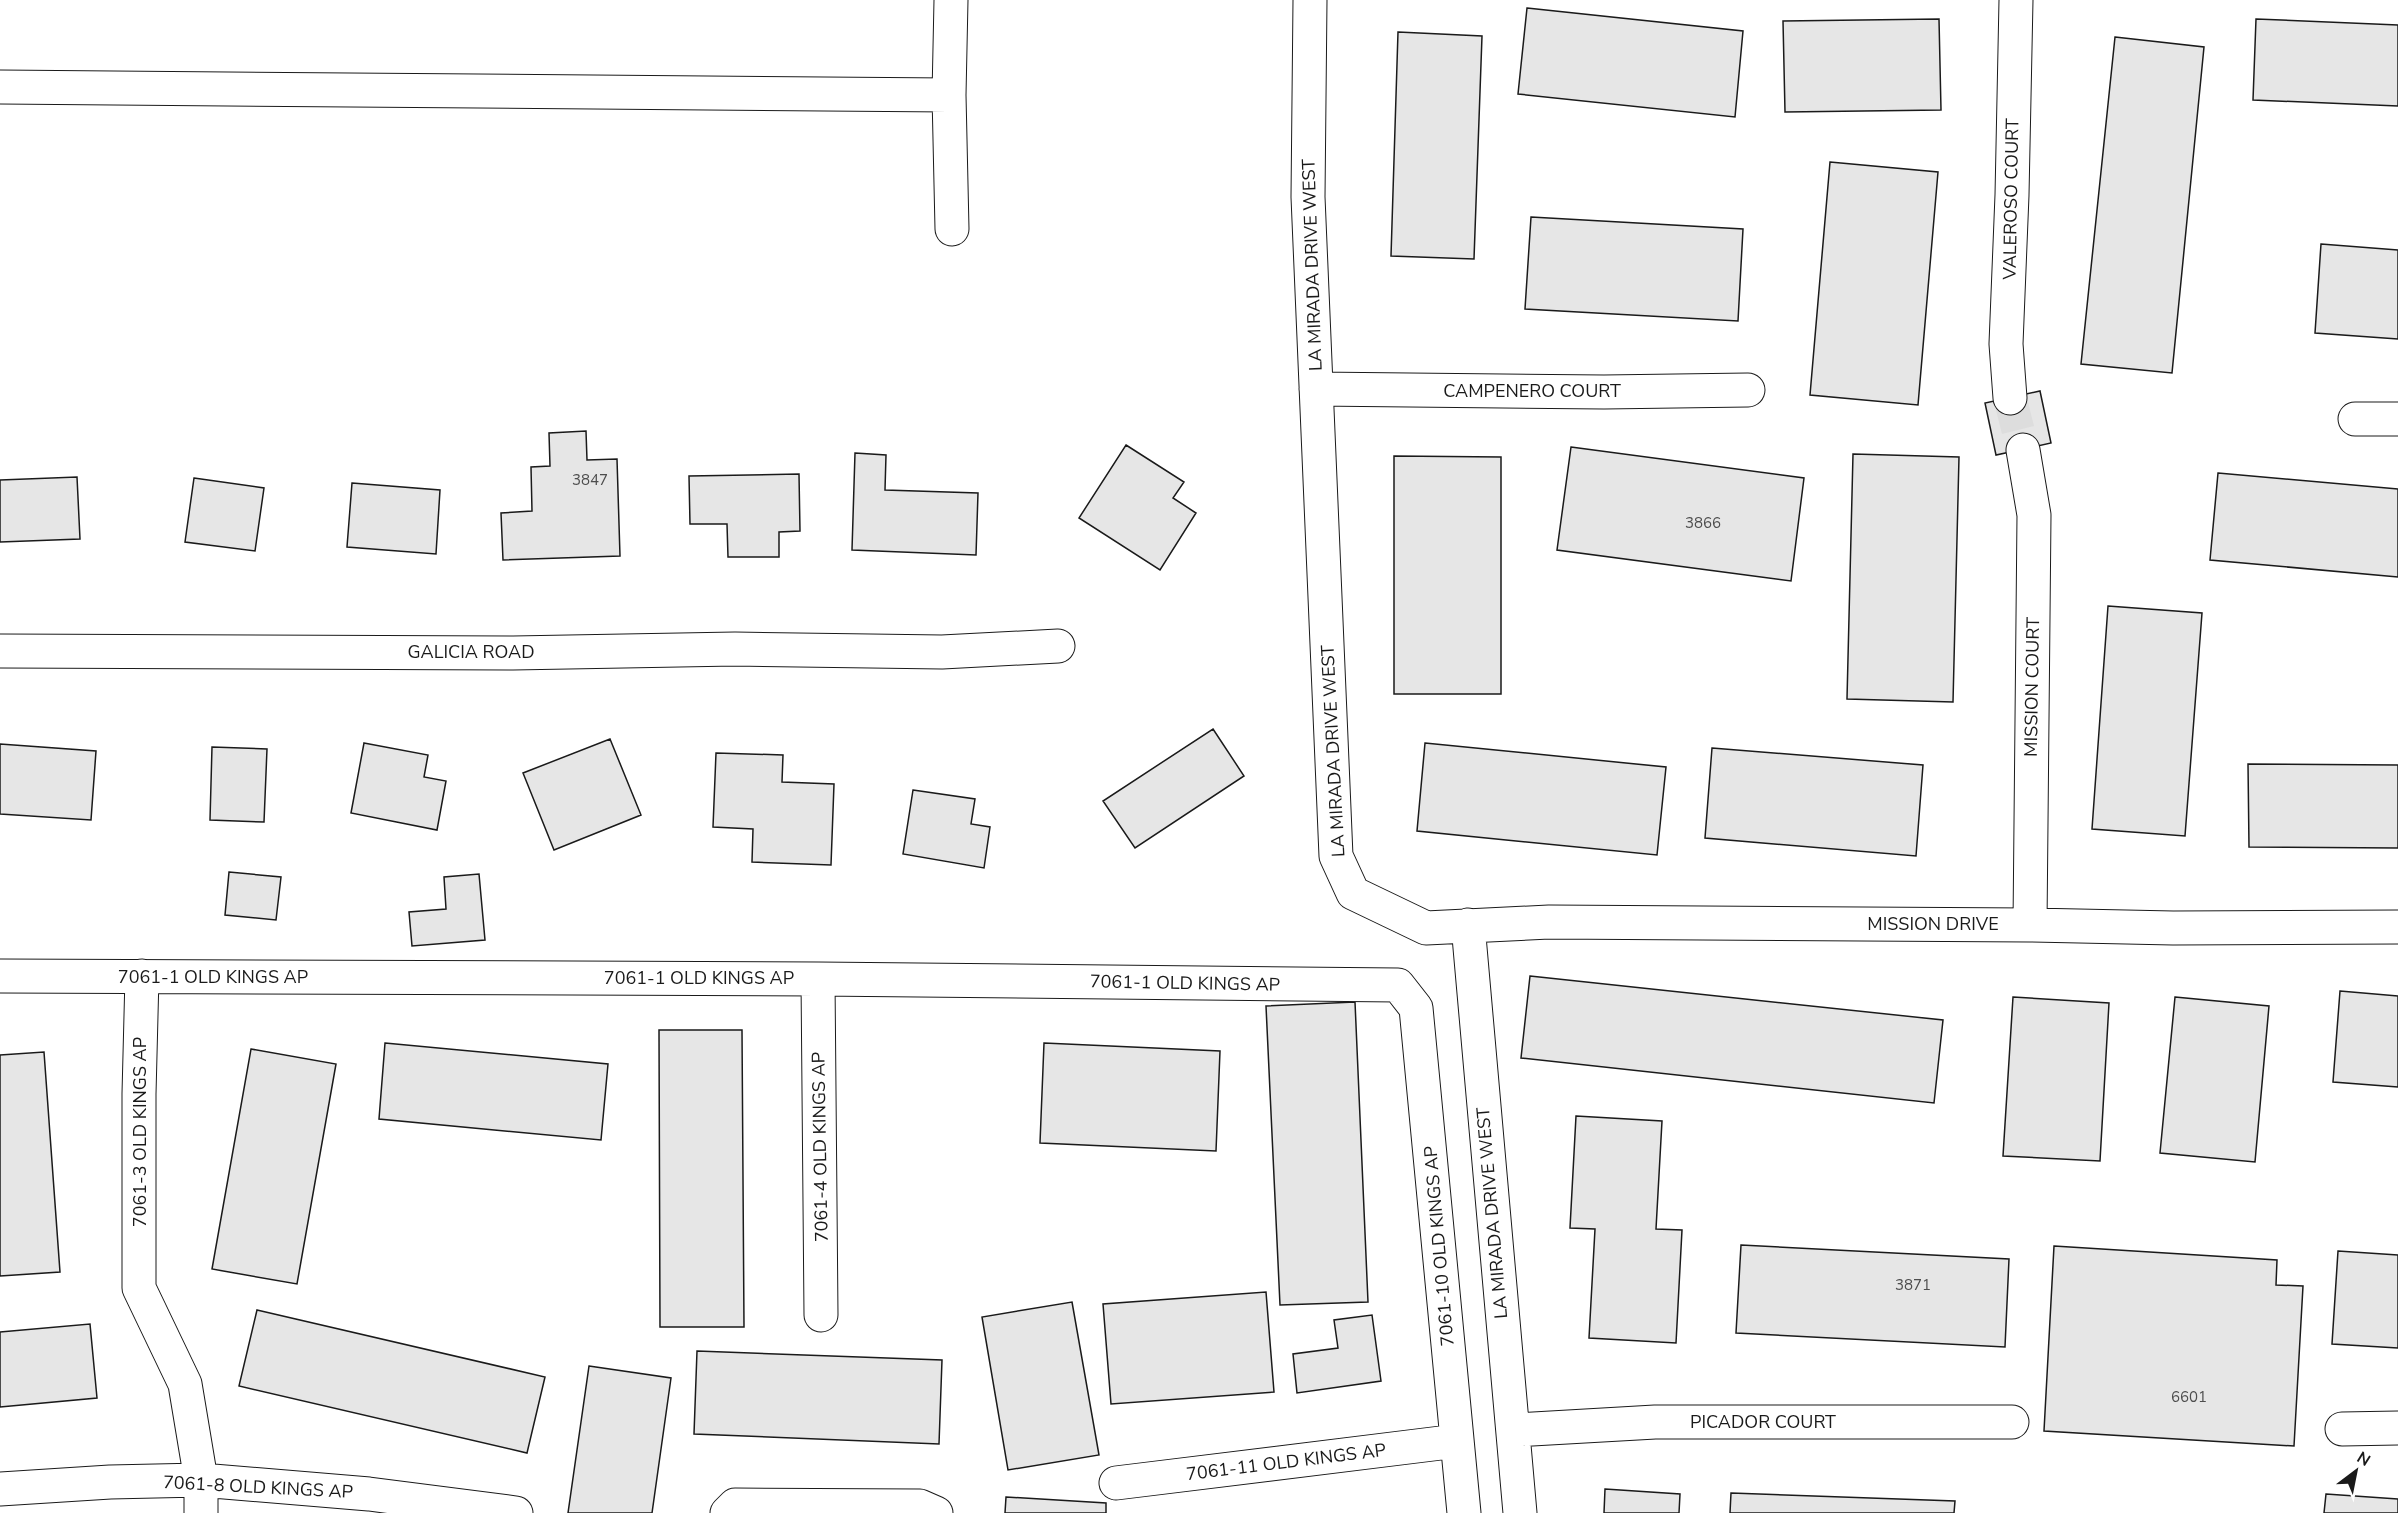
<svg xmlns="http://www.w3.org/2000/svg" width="2398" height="1513" viewBox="0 0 2398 1513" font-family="'Nunito Sans',sans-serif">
  <rect width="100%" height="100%" fill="#fff"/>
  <path fill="#e6e6e6" stroke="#1a1a1a" stroke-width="1.5" d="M1527,8L1743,31L1735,117L1518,94Z
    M1939,19L1941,110L1785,112L1783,21Z
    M2256,19L2398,25V106L2253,100Z
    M1398,32L1482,36L1474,259L1391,256Z
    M2115,37L2204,47L2172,373L2081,364Z
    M1830,162L1938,172L1918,405L1810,395Z
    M1531,217L1743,229L1738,321L1525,309Z
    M2321,244L2398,250V339L2315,333Z
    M2040,391L2051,443L1996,455L1985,403Z
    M586,431L587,460L617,459L620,556L503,560L501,513L532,511L531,467L550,466L549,433Z
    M1126,445L1184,482L1173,498L1196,513L1160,570L1079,518Z
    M1571,447L1804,478L1791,581L1557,550Z
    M855,453L886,455L885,490L978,493L976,555L852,550Z
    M1853,454L1959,457L1953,702L1847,699Z
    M1394,456L1501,457V694H1394Z
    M2218,473L2398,489V577L2210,560Z
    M799,474L800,531L779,532V557H728L727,524H690L689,476Z
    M77,477L80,539L0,542V480Z
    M194,478L264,488L255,551L185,542Z
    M352,483L440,490L436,554L347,547Z
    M2108,606L2202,613L2185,836L2092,829Z
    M1213,729L1244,776L1135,848L1103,801Z
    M610,739L641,815L554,850L523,773Z
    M364,743L428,755L424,777L446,781L437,830L351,813Z
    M1425,743L1666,767L1657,855L1417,831Z
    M0,744L96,751L91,820L0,814Z
    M212,747L267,749L264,822L210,820Z
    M1712,748L1923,765L1916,856L1705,838Z
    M716,753L783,755L782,782L834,784L831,865L752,862L753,829L713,827Z
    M2248,764L2398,765V848L2249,847Z
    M913,790L975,799L971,824L990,827L984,868L903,854Z
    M229,872L281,877L276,920L225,915Z
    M479,874L485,940L412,946L409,912L446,909L444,877Z
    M1530,976L1943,1020L1934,1103L1521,1058Z
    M2340,991L2398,996V1087L2333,1082Z
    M2013,997L2109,1003L2100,1161L2003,1156Z
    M2175,997L2269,1006L2255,1162L2160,1153Z
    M1355,1002L1368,1302L1280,1305L1266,1006Z
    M659,1030H742L744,1327H660Z
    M385,1043L608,1064L601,1140L379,1119Z
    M1044,1043L1220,1051L1216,1151L1040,1143Z
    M251,1049L336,1064L297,1284L212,1269Z
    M44,1052L60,1272L0,1276V1055Z
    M1576,1116L1662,1121L1656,1229L1682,1230L1676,1343L1589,1338L1595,1229L1570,1228Z
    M1741,1245L2009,1259L2005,1347L1736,1333Z
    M2054,1246L2277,1260L2276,1285L2303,1286L2294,1446L2044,1431Z
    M2338,1251L2398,1255V1348L2332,1344Z
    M1266,1292L1274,1392L1111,1404L1103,1304Z
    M1072,1302L1099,1455L1008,1470L982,1317Z
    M257,1310L545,1377L527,1453L239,1386Z
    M1372,1315L1381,1381L1297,1393L1293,1354L1338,1348L1334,1320Z
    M90,1324L97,1398L0,1407V1332Z
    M697,1351L942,1360L939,1444L694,1434Z
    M589,1366L671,1378L652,1513H568Z
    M1605,1489L1680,1494L1679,1513H1604Z
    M1731,1493L1955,1501L1954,1513H1730Z
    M2326,1494L2398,1499V1513H2324Z
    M1006,1497L1106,1503V1513H1005Z"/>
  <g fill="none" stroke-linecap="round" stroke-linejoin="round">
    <path stroke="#ddd" stroke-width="33" stroke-dasharray="33 16" stroke-linecap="butt" d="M2010,398L2023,450"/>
    <g stroke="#1a1a1a" stroke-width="35">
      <path id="minor" d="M951,0L949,95L952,229
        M1310,0L1308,197L1336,856L1353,893L1426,928L1549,922L2030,925L2173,928L2398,927
        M0,87L949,95
        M1316,389L1604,392L1748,390
        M2010,398L2006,344L2012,195L2016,0
        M2355,419H2398
        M2023,450L2034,515L2030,925
        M0,651L513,653L735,649L942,652L1058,646
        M1468,925L1520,1513
        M0,976L818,979L1398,985L1416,1008L1464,1513
        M142,976L139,1094V1288L185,1384L201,1480V1513
        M818,979L821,1315
        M2342,1429L2398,1428
        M1514,1430L1655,1422H2012
        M1116,1483L1457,1441
        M0,1489L110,1482L201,1480L369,1494L516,1513
        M727,1513L735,1505L920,1506L936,1513"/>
    </g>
    <use href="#minor" stroke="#fff" stroke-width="33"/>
  </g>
  <g text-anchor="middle" stroke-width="4.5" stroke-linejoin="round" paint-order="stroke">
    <g font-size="15" fill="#4d4d4d">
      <text x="590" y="485">3847</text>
      <text x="1703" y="528">3866</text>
      <text x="1913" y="1290">3871</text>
      <text x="2189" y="1402">6601</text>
    </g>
    <g font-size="18" fill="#1a1a1a" stroke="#fff">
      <text transform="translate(2011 199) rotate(-89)" y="6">VALEROSO COURT</text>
      <text transform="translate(1312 265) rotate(-92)" y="6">LA MIRADA DRIVE WEST</text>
      <text x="1532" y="397">CAMPENERO COURT</text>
      <text x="471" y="658">GALICIA ROAD</text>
      <text transform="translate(2032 687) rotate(-89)" y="6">MISSION COURT</text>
      <text transform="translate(1333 751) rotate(-93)" y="6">LA MIRADA DRIVE WEST</text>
      <text x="1933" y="930">MISSION DRIVE</text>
      <text x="213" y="983">7061-1 OLD KINGS AP</text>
      <text x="699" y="984">7061-1 OLD KINGS AP</text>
      <text transform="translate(1185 983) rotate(1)" y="6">7061-1 OLD KINGS AP</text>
      <text transform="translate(140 1132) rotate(-90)" y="6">7061-3 OLD KINGS AP</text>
      <text transform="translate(820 1147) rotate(-91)" y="6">7061-4 OLD KINGS AP</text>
      <text transform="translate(1492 1213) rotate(-95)" y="6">LA MIRADA DRIVE WEST</text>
      <text transform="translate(1439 1246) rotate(-95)" y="6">7061-10 OLD KINGS AP</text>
      <text x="1763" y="1428">PICADOR COURT</text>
      <text transform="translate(1286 1462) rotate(-7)" y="6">7061-11 OLD KINGS AP</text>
      <text transform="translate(258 1487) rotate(3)" y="6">7061-8 OLD KINGS AP</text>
    </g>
  </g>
  <g transform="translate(2356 1471) rotate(32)" stroke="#ffffff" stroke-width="4.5" paint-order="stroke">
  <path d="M0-4.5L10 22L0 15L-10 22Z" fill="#1a1a1a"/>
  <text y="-9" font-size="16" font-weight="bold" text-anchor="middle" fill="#1a1a1a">N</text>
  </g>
</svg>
